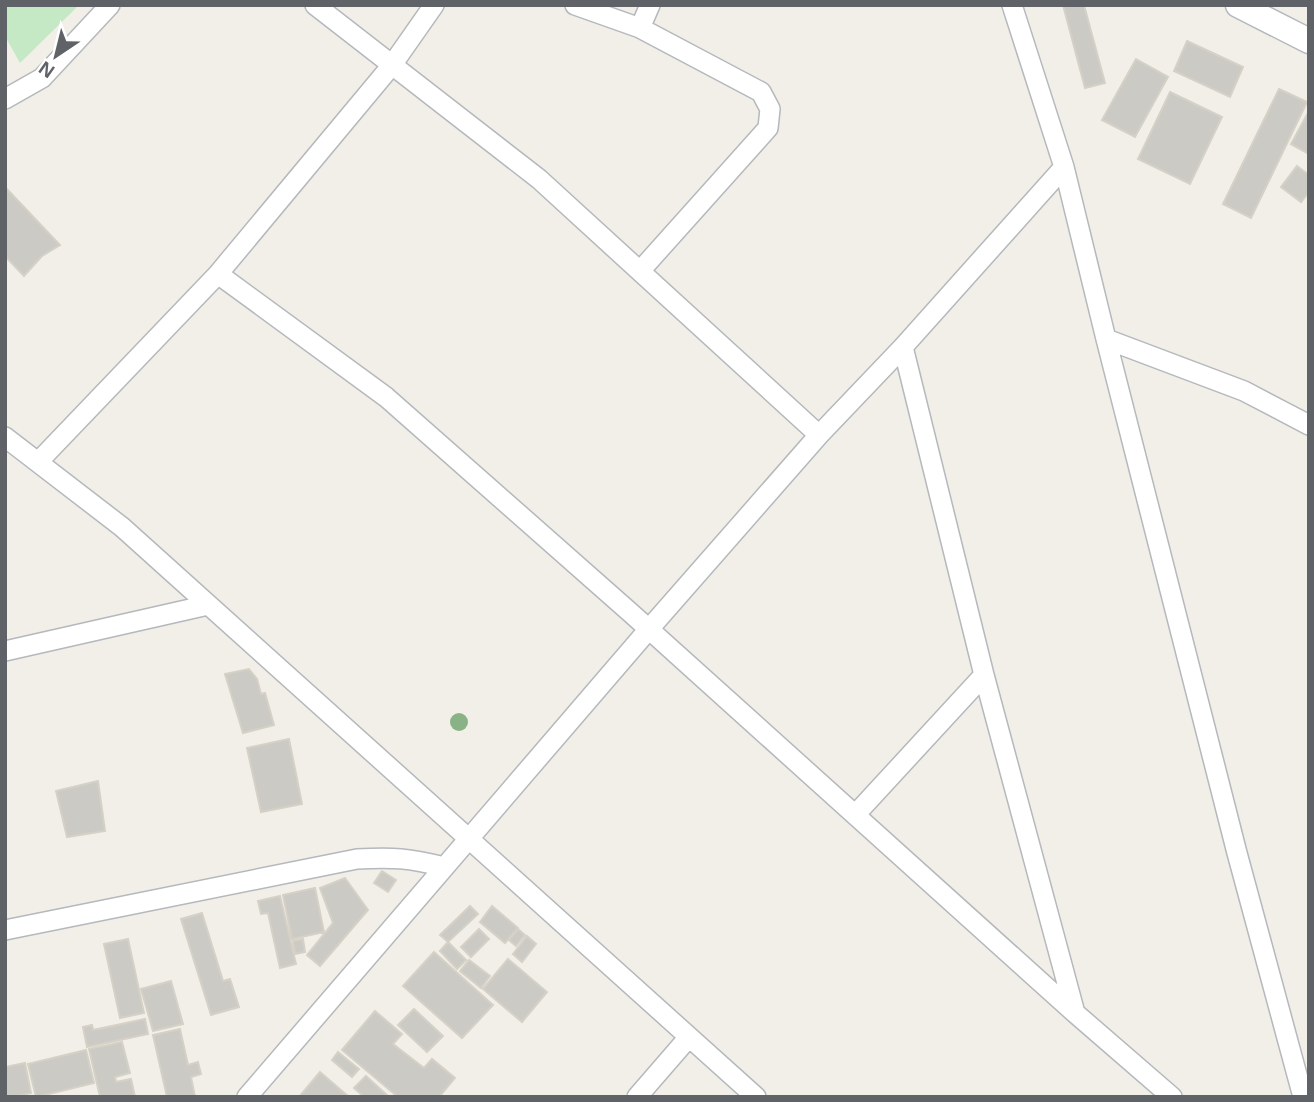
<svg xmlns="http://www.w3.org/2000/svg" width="1314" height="1102" viewBox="0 0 1314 1102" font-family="Arial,sans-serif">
  <rect width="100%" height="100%" fill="#f1efe8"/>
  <path fill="#c5e8c5" d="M5,5H79L20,63L5,36Z"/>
  <path fill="#cccac5" stroke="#d6d1c6" stroke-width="2" d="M1063,5H1084L1105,83L1085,88Z
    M1187,41L1243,67L1230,97L1174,71Z
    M1136,59L1168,77L1135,137L1102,120Z
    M1279,89L1307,102L1251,218L1223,204Z
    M1170,92L1222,117L1190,184L1138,159Z
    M1309,111V154L1291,144Z
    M1297,166L1309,175V192L1301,202L1281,187Z
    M5,187L60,245L42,256L24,276L5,256Z
    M249,669L257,679L261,694L265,693L274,725L243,733L225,674Z
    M289,739L302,804L261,812L247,748Z
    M98,781L105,831L67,837L56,791Z
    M382,871L396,880L388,892L374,883Z
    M345,878L368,910L320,966L307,955L333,923L320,888Z
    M315,888L324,932L292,939L283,895Z
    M280,896L296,964L280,968L268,913L261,914L258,901Z
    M470,906L478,914L448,942L440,935Z
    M492,906L518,928L505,943L480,922Z
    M202,913L223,981L230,979L239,1007L211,1015L181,919Z
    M479,929L489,939L471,957L461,947Z
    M518,929L525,935L516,946L509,940Z
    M527,936L536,944L522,962L513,954Z
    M128,939L144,1013L120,1018L104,944Z
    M303,939L305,952L295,954L293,941Z
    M448,942L466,960L457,969L440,951Z
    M434,952L493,1005L462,1038L403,986Z
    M508,959L547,992L522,1022L483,989Z
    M469,960L490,976L481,988L460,971Z
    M171,981L183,1024L153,1031L141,989Z
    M414,1009L443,1036L427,1052L398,1025Z
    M375,1011L402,1034L393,1044L424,1068L432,1059L455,1078L439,1097H398L342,1050Z
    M145,1019L148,1034L87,1047L83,1027L92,1025L93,1030Z
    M180,1029L188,1065L198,1062L201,1074L191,1077L195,1097H167L153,1035Z
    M122,1042L130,1073L115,1077L116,1082L131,1079L135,1097H100L89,1049Z
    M86,1050L94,1083L36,1097L28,1064Z
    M338,1052L359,1069L352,1077L332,1060Z
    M25,1063L31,1093L13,1097H5V1067Z
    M320,1072L349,1097H299Z
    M366,1076L389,1097H364L354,1088Z"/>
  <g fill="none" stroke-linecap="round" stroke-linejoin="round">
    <g stroke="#b5b8bc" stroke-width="22">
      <path id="minor" d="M315,5L539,179L819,435
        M575,5L640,28L761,92L770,109L768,128L640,271
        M1012,5L1064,167L1106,339L1237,853L1303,1097
        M640,28L650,5
        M5,99L42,78L110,5
        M218,274L386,397L632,614L1075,1013L1172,1097
        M1106,339L1244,391L1309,425
        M903,347L984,675L1075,1013
        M5,437L122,527L756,1097
        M38,462L218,274L392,65L434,5
        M5,651L208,605
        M855,815L984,675
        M5,930L357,859C392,857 410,858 444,867
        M247,1097L649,629L819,435L903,347L1064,167
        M637,1097L689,1037"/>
    </g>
    <g stroke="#b5b8bc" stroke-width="27">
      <path id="tertiary" d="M1238,5L1309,41"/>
    </g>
    <use href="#minor" stroke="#fff" stroke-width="19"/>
    <use href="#tertiary" stroke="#fff" stroke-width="24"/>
  </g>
  <circle fill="#89b387" cx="459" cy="722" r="9"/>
  <rect width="1314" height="1102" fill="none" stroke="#5f6368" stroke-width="14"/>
  <g transform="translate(56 56) rotate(215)" stroke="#ffffff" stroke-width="5" paint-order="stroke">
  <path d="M0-5L12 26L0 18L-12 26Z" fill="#5f6368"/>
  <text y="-10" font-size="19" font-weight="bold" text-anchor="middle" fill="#5f6368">N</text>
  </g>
</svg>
